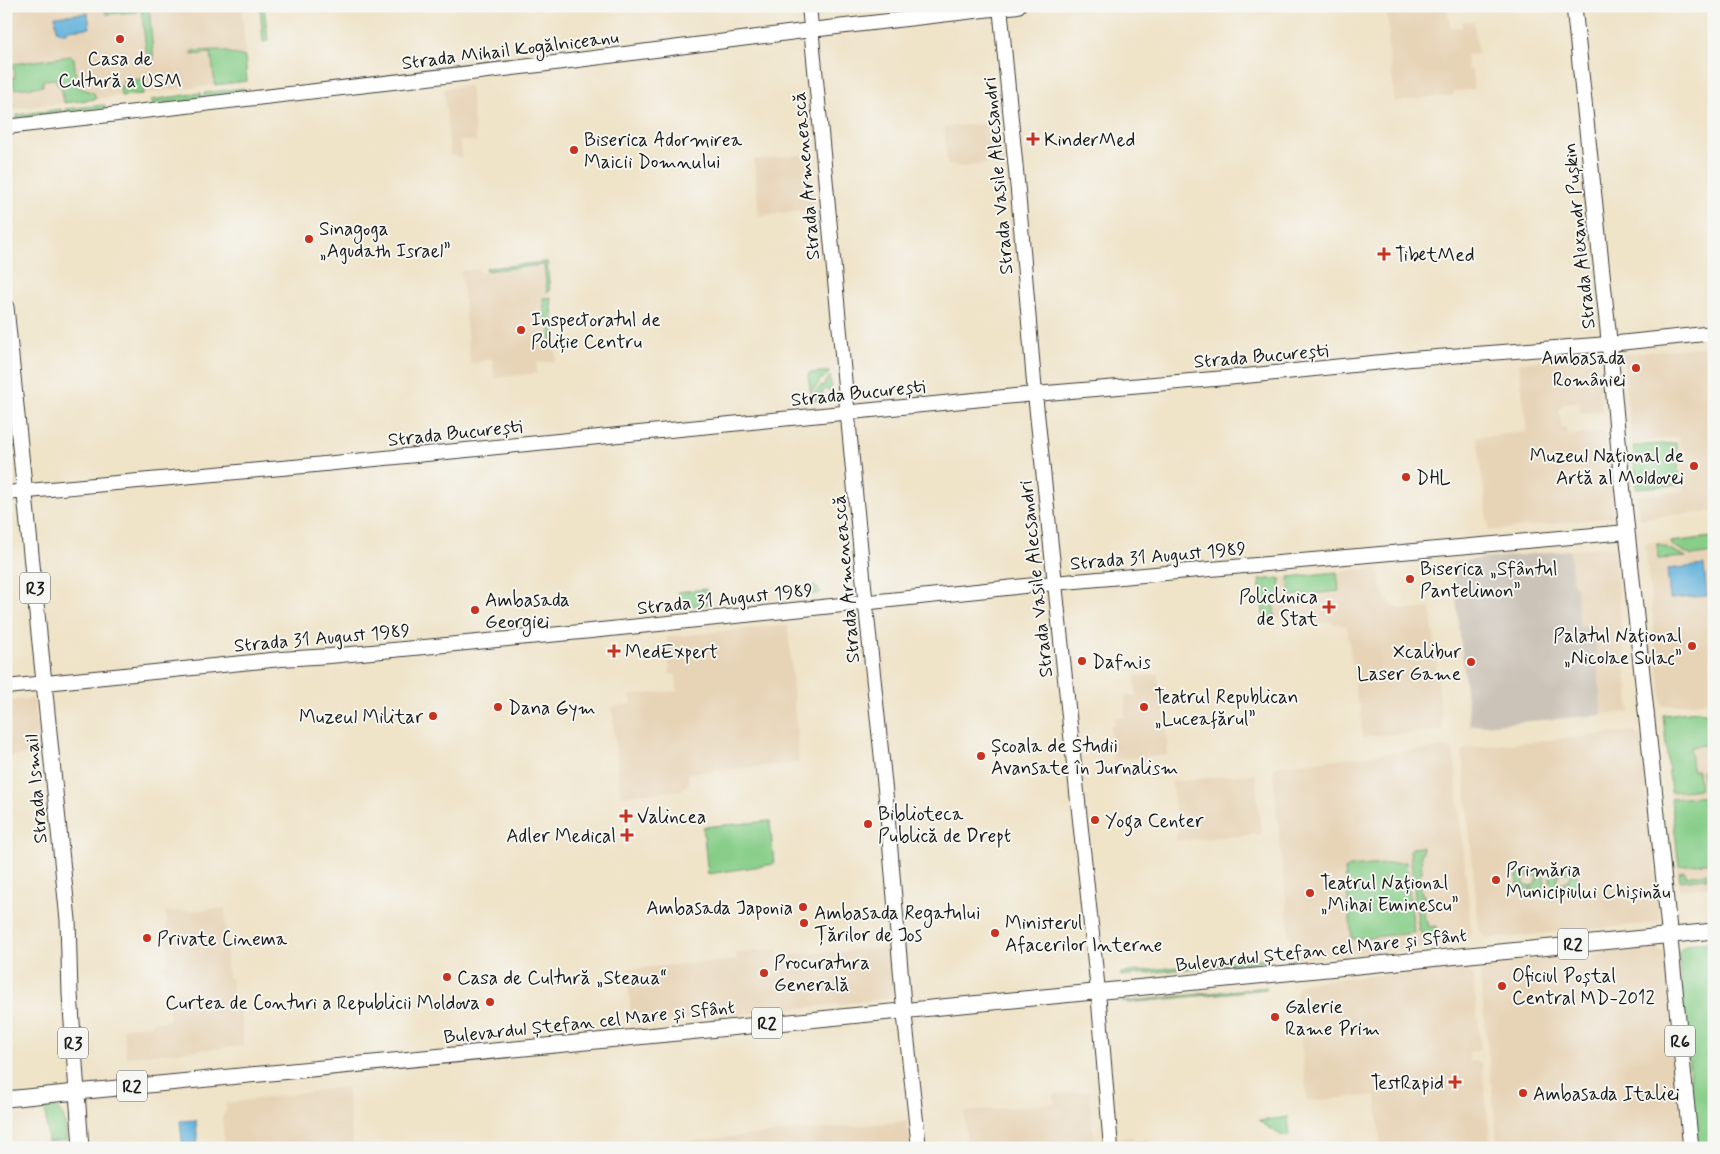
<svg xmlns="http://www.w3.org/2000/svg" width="1720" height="1154" viewBox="0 0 1720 1154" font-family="Mynerve,sans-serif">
  <rect width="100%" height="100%" fill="#f6f6f2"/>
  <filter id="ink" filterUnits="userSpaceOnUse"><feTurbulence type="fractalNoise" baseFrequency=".02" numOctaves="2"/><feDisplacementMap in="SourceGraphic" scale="10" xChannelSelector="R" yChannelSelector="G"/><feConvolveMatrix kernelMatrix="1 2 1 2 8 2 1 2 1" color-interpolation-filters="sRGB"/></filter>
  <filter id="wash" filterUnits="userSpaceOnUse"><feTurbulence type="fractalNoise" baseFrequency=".0096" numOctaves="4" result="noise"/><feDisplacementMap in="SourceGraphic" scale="20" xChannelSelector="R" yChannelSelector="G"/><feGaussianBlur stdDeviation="1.12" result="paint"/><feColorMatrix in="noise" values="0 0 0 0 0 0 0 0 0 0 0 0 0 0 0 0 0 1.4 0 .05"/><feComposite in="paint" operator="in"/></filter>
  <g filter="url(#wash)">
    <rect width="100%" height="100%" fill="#efe3c8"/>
    <path fill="#e7d4b7" d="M6,6H242L247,81L6,110Z
      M1386,6H1447L1450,28L1462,27V22L1474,21L1478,54L1466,55L1468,70H1472L1474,89L1454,91V95L1395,102L1388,44L1389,33Z
      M470,85L476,141H460L462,158L450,155L444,89Z
      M999,122L1003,161L963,167H957L956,165H947L944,127Z
      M809,154L815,210L759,216L754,160Z
      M547,266L556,361L537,363V373L495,378L492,359L470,364L461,271L479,269L480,273Z
      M1706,346L1714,409V511L1639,519L1637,496L1683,491L1678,437L1632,443L1622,357L1620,354L1623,352L1625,354Z
      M1586,355L1598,366L1597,368L1603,411L1581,413L1579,401L1564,403L1559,410L1561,426L1567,430V436L1604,432L1613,517L1489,531L1477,437L1527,432L1519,363L1584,357Z
      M1714,536V701L1662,706L1645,543Z
      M1610,546L1614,549L1630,712L1602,715L1594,626L1580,627L1576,586L1573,585L1570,550Z
      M1378,568L1382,590L1388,600L1395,607L1402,610L1431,608L1443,730L1362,737L1360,704H1357L1347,626L1329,622L1298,625L1297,616L1264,619L1259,580Z
      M788,625L799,763L688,773L689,783L682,790L620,796L612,707L632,704L631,695L677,691L676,675L670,674L667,637Z
      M1158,674L1159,686L1163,696L1168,755L1113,760L1110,725H1115L1114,718L1125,717V696L1136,695L1135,676Z
      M34,699L39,754L6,757V701Z
      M1714,710V886L1680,890L1663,715Z
      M1634,731L1642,738L1660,919L1654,923L1490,939L1484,937L1479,929L1462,754L1463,750L1468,748Z
      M1447,747L1452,750L1454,755L1471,929L1469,938L1463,943L1460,944L1300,959L1295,956L1291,948L1273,776L1275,767L1280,765Z
      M1255,773L1261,834L1176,841V834L1178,833L1172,782Z
      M225,908L228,978H231L234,1000H239L244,1046L126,1057L123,1028L151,1025L153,1022L168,1020L170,1019L164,966L169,961L166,912Z
      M891,947L895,994L889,999L653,1023L635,1022L631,1018L627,969L736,960V953L778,949V956Z
      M1652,948L1661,951L1665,957L1685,1148H1498L1480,977L1482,970L1491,964Z
      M1459,967L1467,969L1473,977L1481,1049L1479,1051L1469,1052V1061H1478L1482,1064L1491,1148H1381L1376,1095L1307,1101L1296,992L1299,985L1307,982Z
      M347,1087L353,1148H225L222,1117L227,1110L226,1103Z
      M1089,1091L1095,1148H959V1146L967,1145L964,1112L1055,1103L1054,1094Z
      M908,1121L910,1148H610Z
      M1132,1136L1133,1141L1149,1139L1150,1148H1123L1122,1137Z"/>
    <path fill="#cbc3b8" d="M1570,550L1573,585L1576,586L1580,627L1594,626L1602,715L1470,726L1452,562Z"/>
    <path fill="#88ce89" stroke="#527552" d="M105,6H135L136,12L106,14Z
      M141,6H149L154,65H152L147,58Z
      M260,6H264L268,41L263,42Z
      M219,50L245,57L247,81L215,85L211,53L192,55V51Z
      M71,56L74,58L77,87L94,93L96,99L64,103L61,85H57L56,79L43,80V86L14,89L13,77H15L14,68H6V65Z
      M142,79L143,94L121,96L120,86H124L123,81Z
      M244,88L245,95L205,100L204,93Z
      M201,93L202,100L151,104L150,100Z
      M105,105V111L66,115L65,109Z
      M61,109L62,116L17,121V115Z
      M547,262L550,291L547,292L544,265L486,271V268Z
      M543,298H551L555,341H551L549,320H545Z
      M822,372H830L823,379L819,380V383L811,393L808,376L809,373Z
      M830,376L832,392L826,389L822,393L827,399L812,401L811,396L821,386L825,385V382Z
      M1676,443L1680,485L1636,488L1633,446Z
      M1712,537L1713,553L1692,556L1672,545L1671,542Z
      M1657,543L1686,557L1658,559Z
      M1337,572L1339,591L1290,596L1289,577Z
      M1280,578L1281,597L1273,598L1275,618L1264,619L1259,580Z
      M815,586L821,592L818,594L796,596L789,590L792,588Z
      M706,589L708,604L679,607L678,592Z
      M1697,711L1705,712L1712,721L1714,769L1708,770L1709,788H1704L1702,770L1708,769L1705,745L1690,747L1692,770H1698L1700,789L1671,792L1663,715Z
      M1711,796L1712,810H1714V862L1679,866L1671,799Z
      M770,821L774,864L708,874L703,827Z
      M1421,847L1423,848V853H1421L1422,873L1419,874L1422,895H1424L1426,910L1424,911L1425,920L1427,922L1428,927L1436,926L1437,933L1422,934L1419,931L1410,851L1412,848Z
      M1406,862L1414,933L1352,939L1345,870L1350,867Z
      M1571,868L1576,870L1578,883L1574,886L1565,887V882L1569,881V878L1571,877L1570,873H1564L1563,869Z
      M1562,869V873L1558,874V878H1557V883L1563,882V887L1554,888L1550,882V873L1554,870Z
      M1538,871L1544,875L1545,886L1541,889L1532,890V885H1536V881L1538,880L1537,876H1531V872Z
      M1685,871L1686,876L1706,873L1707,878L1680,881L1679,872Z
      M1529,872V877H1525L1524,885H1530L1531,890H1521L1517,886V876L1521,873Z
      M1714,942V1148H1697L1678,953C1685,941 1702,943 1714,942Z
      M1264,958V961L1121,976V973Z
      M1267,987V989L1128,1003L1122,1002Z
      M45,1107H54C67,1114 65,1126 66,1140L48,1142Z
      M1288,1117L1290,1136H1282L1259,1121Z"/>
    <path fill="#60b1db" stroke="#3e667c" d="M88,13L90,28L67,30V33H60V31H57L55,16Z
      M1704,565L1707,596L1670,599L1667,569Z
      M196,1120L198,1148H183L180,1121Z"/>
  </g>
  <g filter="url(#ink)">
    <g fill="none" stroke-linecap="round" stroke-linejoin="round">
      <g stroke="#3c3a36" stroke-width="16">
        <path id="secondary" d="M809,6L866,607L886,798L904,1010L919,1148
          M1000,6L1018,191L1035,394L1098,991L1111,1148
          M6,127L539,65L811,30L1018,6
          M6,493L304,466L1035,394L1226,378L1411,359L1609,344L1714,333
          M6,687L281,659L330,656L591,631L1054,583L1627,532"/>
      </g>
      <g stroke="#3c3a36" stroke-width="17">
        <path id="primary" d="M1574,6L1608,330L1622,484L1667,910L1691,1148
          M6,307L68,920L70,994L81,1148
          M6,1099L1714,931"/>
      </g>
      <use href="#secondary" stroke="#fff" stroke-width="14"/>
      <use href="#primary" stroke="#fff" stroke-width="15"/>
    </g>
  </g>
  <g fill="#c8321e" stroke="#f6f6f2" stroke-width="2">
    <circle cx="120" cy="39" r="5"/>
    <path d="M1030.5 131.5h5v5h5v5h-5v5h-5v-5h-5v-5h5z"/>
    <circle cx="574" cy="150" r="5"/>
    <circle cx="309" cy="239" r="5"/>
    <path d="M1381.5 246.5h5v5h5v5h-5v5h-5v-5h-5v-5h5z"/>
    <circle cx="521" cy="330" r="5"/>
    <circle cx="1636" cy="368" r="5"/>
    <circle cx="1694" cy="466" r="5"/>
    <circle cx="1406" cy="477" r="5"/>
    <circle cx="1410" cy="579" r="5"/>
    <path d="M1326.5 599.5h5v5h5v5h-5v5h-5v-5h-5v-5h5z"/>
    <circle cx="475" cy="610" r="5"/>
    <circle cx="1692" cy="646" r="5"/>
    <path d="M611.5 643.5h5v5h5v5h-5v5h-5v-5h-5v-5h5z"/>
    <circle cx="1082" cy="661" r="5"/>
    <circle cx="1471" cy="662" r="5"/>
    <circle cx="498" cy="707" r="5"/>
    <circle cx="1144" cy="707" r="5"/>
    <circle cx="433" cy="716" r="5"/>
    <circle cx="981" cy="756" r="5"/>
    <path d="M623.5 808.5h5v5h5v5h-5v5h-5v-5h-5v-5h5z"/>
    <circle cx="1095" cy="820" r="5"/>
    <circle cx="868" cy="824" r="5"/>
    <path d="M624.5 827.5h5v5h5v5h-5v5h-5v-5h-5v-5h5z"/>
    <circle cx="1496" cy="880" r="5"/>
    <circle cx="1310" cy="893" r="5"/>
    <circle cx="803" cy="907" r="5"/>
    <circle cx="804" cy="923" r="5"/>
    <circle cx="995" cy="933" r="5"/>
    <circle cx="147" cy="938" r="5"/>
    <circle cx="764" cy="973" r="5"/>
    <circle cx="447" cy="977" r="5"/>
    <circle cx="1502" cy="986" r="5"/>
    <circle cx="490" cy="1002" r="5"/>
    <circle cx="1275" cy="1017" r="5"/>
    <path d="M1452.5 1074.5h5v5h5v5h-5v5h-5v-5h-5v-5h5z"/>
    <circle cx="1523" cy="1093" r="5"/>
  </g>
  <g text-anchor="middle" stroke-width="4" stroke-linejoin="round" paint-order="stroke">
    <g fill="#f6f6f2" stroke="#5d5d5c" stroke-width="1">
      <rect x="20" y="572.5" width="30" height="31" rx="4"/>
      <rect x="1558" y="928.5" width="30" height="31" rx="4"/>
      <rect x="752" y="1007.5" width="30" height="31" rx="4"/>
      <rect x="1665" y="1025.5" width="30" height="31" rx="4"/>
      <rect x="58" y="1027.5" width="30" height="31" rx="4"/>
      <rect x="117" y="1070.5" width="30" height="31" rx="4"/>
    </g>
    <g font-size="18" font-weight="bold" fill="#1c1c1c">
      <text x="35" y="594">R3</text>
      <text x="1573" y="950">R2</text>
      <text x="767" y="1029">R2</text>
      <text x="1680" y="1047">R6</text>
      <text x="73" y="1049">R3</text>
      <text x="132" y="1092">R2</text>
    </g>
    <g font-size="19" fill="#1c1c1c" stroke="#f6f6f2">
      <text transform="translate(510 49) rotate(-7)" y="7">Strada Mihail Kogălniceanu</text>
      <text transform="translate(805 176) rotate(-95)" y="7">Strada Armenească</text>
      <text transform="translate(997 176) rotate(-95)" y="7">Strada Vasile Alecsandri</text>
      <text transform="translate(1578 236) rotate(-96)" y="7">Strada Alexandr Pușkin</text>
      <text transform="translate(1261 355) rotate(-5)" y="7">Strada București</text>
      <text transform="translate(858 392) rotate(-6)" y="7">Strada București</text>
      <text transform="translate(455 432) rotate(-6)" y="7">Strada București</text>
      <text transform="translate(1158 555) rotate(-5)" y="7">Strada 31 August 1989</text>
      <text transform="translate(845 579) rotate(-95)" y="7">Strada Armenească</text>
      <text transform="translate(1035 579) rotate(-96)" y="7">Strada Vasile Alecsandri</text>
      <text transform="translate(725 598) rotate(-6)" y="7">Strada 31 August 1989</text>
      <text transform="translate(322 637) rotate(-5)" y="7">Strada 31 August 1989</text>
      <text transform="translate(35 789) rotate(-95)" y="7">Strada Ismail</text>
      <text transform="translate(1321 949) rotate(-6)" y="7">Bulevardul Ștefan cel Mare și Sfânt</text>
      <text transform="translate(589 1021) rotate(-6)" y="7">Bulevardul Ștefan cel Mare și Sfânt</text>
    </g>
    <g font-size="19" fill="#1c1c1c" stroke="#f6f6f2" text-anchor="start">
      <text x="120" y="65" text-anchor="middle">Casa de<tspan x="120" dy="22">Cultură a USM</tspan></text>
      <text x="584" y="146">Biserica Adormirea<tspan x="584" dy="22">Maicii Domnului</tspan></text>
      <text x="1044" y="146">KinderMed</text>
      <text x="319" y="235">Sinagoga<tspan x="319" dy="22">„Agudath Israel”</tspan></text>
      <text x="1395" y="261">TibetMed</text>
      <text x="531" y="326">Inspectoratul de<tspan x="531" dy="22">Poliție Centru</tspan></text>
      <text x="1626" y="364" text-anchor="end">Ambasada<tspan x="1626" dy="22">României</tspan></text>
      <text x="1684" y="462" text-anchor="end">Muzeul Național de<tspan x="1684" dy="22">Artă al Moldovei</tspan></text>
      <text x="1416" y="484">DHL</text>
      <text x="1420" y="575">Biserica „Sfântul<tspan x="1420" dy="22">Pantelimon”</tspan></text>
      <text x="1318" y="603" text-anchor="end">Policlinica<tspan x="1318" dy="22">de Stat</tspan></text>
      <text x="485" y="606">Ambasada<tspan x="485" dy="22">Georgiei</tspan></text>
      <text x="1682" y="642" text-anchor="end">Palatul Național<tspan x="1682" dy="22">„Nicolae Sulac”</tspan></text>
      <text x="625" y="658">MedExpert</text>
      <text x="1461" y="658" text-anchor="end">Xcalibur<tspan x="1461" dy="22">Laser Game</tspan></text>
      <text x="1092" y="668">Dafnis</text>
      <text x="1154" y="703">Teatrul Republican<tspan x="1154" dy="22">„Luceafărul”</tspan></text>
      <text x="508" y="714">Dana Gym</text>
      <text x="423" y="723" text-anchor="end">Muzeul Militar</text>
      <text x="991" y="752">Școala de Studii<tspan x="991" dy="22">Avansate în Jurnalism</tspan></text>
      <text x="878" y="820">Biblioteca<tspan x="878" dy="22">Publică de Drept</tspan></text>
      <text x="637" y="823">Valincea</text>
      <text x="1105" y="827">Yoga Center</text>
      <text x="616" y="842" text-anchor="end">Adler Medical</text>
      <text x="1506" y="876">Primăria<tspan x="1506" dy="22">Municipiului Chișinău</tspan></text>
      <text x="1320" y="889">Teatrul Național<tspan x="1320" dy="22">„Mihai Eminescu”</tspan></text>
      <text x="793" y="914" text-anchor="end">Ambasada Japonia</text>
      <text x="814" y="919">Ambasada Regatului<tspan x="814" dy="22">Țărilor de Jos</tspan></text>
      <text x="1005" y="929">Ministerul<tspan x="1005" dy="22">Afacerilor Interne</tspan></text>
      <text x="157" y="945">Private Cinema</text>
      <text x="774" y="969">Procuratura<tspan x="774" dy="22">Generală</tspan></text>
      <text x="1512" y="982">Oficiul Poștal<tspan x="1512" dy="22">Central MD-2012</tspan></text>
      <text x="457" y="984">Casa de Cultură „Steaua“</text>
      <text x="480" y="1009" text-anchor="end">Curtea de Conturi a Republicii Moldova</text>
      <text x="1285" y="1013">Galerie<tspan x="1285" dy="22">Rame Prim</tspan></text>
      <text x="1444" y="1089" text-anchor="end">TestRapid</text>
      <text x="1533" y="1100">Ambasada Italiei</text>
    </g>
  </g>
  <rect width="1720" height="1154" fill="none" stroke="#f6f6f2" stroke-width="25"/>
</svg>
